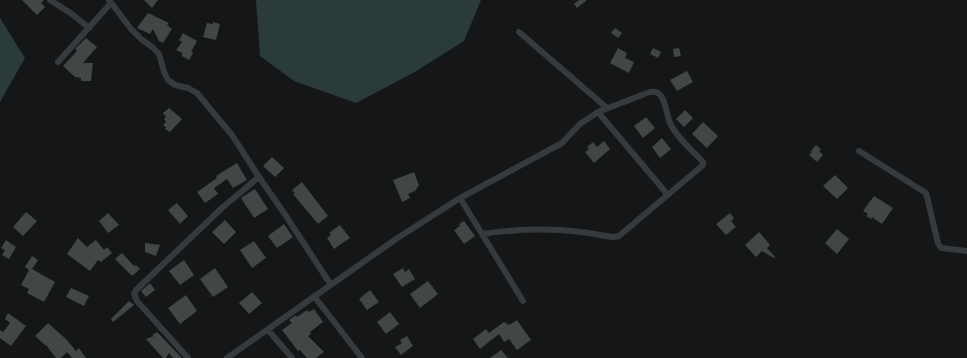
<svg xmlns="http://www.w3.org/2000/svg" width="967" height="358" viewBox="0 0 967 358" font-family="Mulish,sans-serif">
  <rect width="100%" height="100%" fill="#151617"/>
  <path fill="#2b3b3b" d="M256,0H481L464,41L413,73L356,103L294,81L260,56Z
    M0,18L25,58L0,102Z"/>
  <path fill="#414647" d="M22,0H44L41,3L45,7L37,15Z
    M144,0H158L152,8Z
    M579,0H587L577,8L574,4Z
    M148,13L169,23L167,25L172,29L163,43L159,41L153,29L150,34L137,28Z
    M213,22L220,24L216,40L203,37L207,23L213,24Z
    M615,28L622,33L618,38L611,33Z
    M183,33L197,41L191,52L193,53L189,60L182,56V53L176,50L182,42L179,40Z
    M86,38L97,47L83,63H93L91,81H81V78L75,77L63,66L77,51L75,49Z
    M618,48L627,53L625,58L634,62L629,73L610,63Z
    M653,48L661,52L658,58L650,54Z
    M679,48L681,56L674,57L673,49Z
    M687,71L693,82L677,91L670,80Z
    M169,108L182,119L170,132L165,129L166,127L163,125L166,122L164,119L166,117L163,113Z
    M685,110L693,118L684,127L676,119Z
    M646,117L655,128L643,138L634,126Z
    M703,122L718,136L707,148L692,134Z
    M662,138L671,149L660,158L652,147Z
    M604,141L610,149L594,163L585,152L589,149L587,147L593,142L597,147Z
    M816,145L821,149L819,151L823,155L817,162L809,155L812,152L811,151Z
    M272,157L284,168L275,177L263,166Z
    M237,163L247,180L233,188L227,179L214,188L218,194L205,203L197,192L217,178L216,176Z
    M414,172L419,185L415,191L408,194L410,198L402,202L393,180Z
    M835,175L848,188L837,199L823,186Z
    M302,182L328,216L318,224L293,194L295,193L292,190Z
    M255,189L268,209L254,218L241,198Z
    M874,196L893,208L882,224L872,217L871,219L866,216L868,214L863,211Z
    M177,203L188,216L180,224L168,210Z
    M26,212L37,221L23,236L13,227Z
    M108,213L119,225L108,233L99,221Z
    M730,213L734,218L731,221L736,227L726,235L716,224Z
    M225,220L236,232L224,244L212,232Z
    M464,221L475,236L464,244L454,230L460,226L459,224Z
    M284,224L293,237L277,248L268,236Z
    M340,225L350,238L334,249L327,238L331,235L329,233Z
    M837,229L849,239L837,254L825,243Z
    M759,232L770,245L767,248L775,257L774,258L762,251L756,257L745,245Z
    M78,238L87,247L96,240L104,250L107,247L112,253L101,262L98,260L90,271L67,254Z
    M6,240L16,247L9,259L2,255L5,250L1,248Z
    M254,241L266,258L252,268L240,250Z
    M145,243L160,245L156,256L145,252Z
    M122,253L134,266L136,265L140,269L132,276L115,259Z
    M32,256L38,260L32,269L55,282L44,302L27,293L29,289L21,285L29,270L25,267Z
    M184,260L194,275L180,285L169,271Z
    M215,268L228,287L213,297L200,279Z
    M403,268L405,272L409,269L415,279L402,287L393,274Z
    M428,281L438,294L420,308L410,294Z
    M150,283L155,290L146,297L141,291Z
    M71,288L89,296L84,306L66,297Z
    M370,290L379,302L367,310L359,299Z
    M252,292L262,303L249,314L239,303Z
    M186,295L197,311L180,324L168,308Z
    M129,301L134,305L113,322L111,319Z
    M314,309L323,322L310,332L311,334L308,336L324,352L316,358H307L300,350L298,351L282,330L292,323L289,320L296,315L297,317L307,310L309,312Z
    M390,312L399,324L386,334L377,322Z
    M8,313L26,326L11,346L0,338V330L3,332L10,323L5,319Z
    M517,320L531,340L517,350L509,339L504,342L499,334L480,349L473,339L486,329L489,333L504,322L509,325Z
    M48,323L67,340L76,351L79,348L86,358H72L67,352L61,358H56L46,345H45L35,336Z
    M157,332L182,358H173L169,353L166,358H163L146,339L154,336L152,335Z
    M407,336L413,346L401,355L395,347L402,343L400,340Z
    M501,350L508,358H490Z"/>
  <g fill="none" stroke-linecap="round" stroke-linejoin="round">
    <path stroke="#363a3c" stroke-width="6" d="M50,0L72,14L89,28
      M109,0L131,29L141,39L152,47L159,54L164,72L168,80L175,85L188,88L197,93L232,135L259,177L284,213L331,285
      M519,32L607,108
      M58,62L111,3
      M598,112L668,195
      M859,151L926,193L938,243L941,248L967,251
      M460,198L523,301
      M314,296L362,358
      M268,330L292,358
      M188,358L137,301L134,294L136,290L223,207L259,177
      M227,358L396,239L460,198L562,143L580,124L598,112L647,93C650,92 656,91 659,94C665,98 667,116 670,123C677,138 692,150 703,162V165L619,236L614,237C603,236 592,233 581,232C548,228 515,229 482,234"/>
  </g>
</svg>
